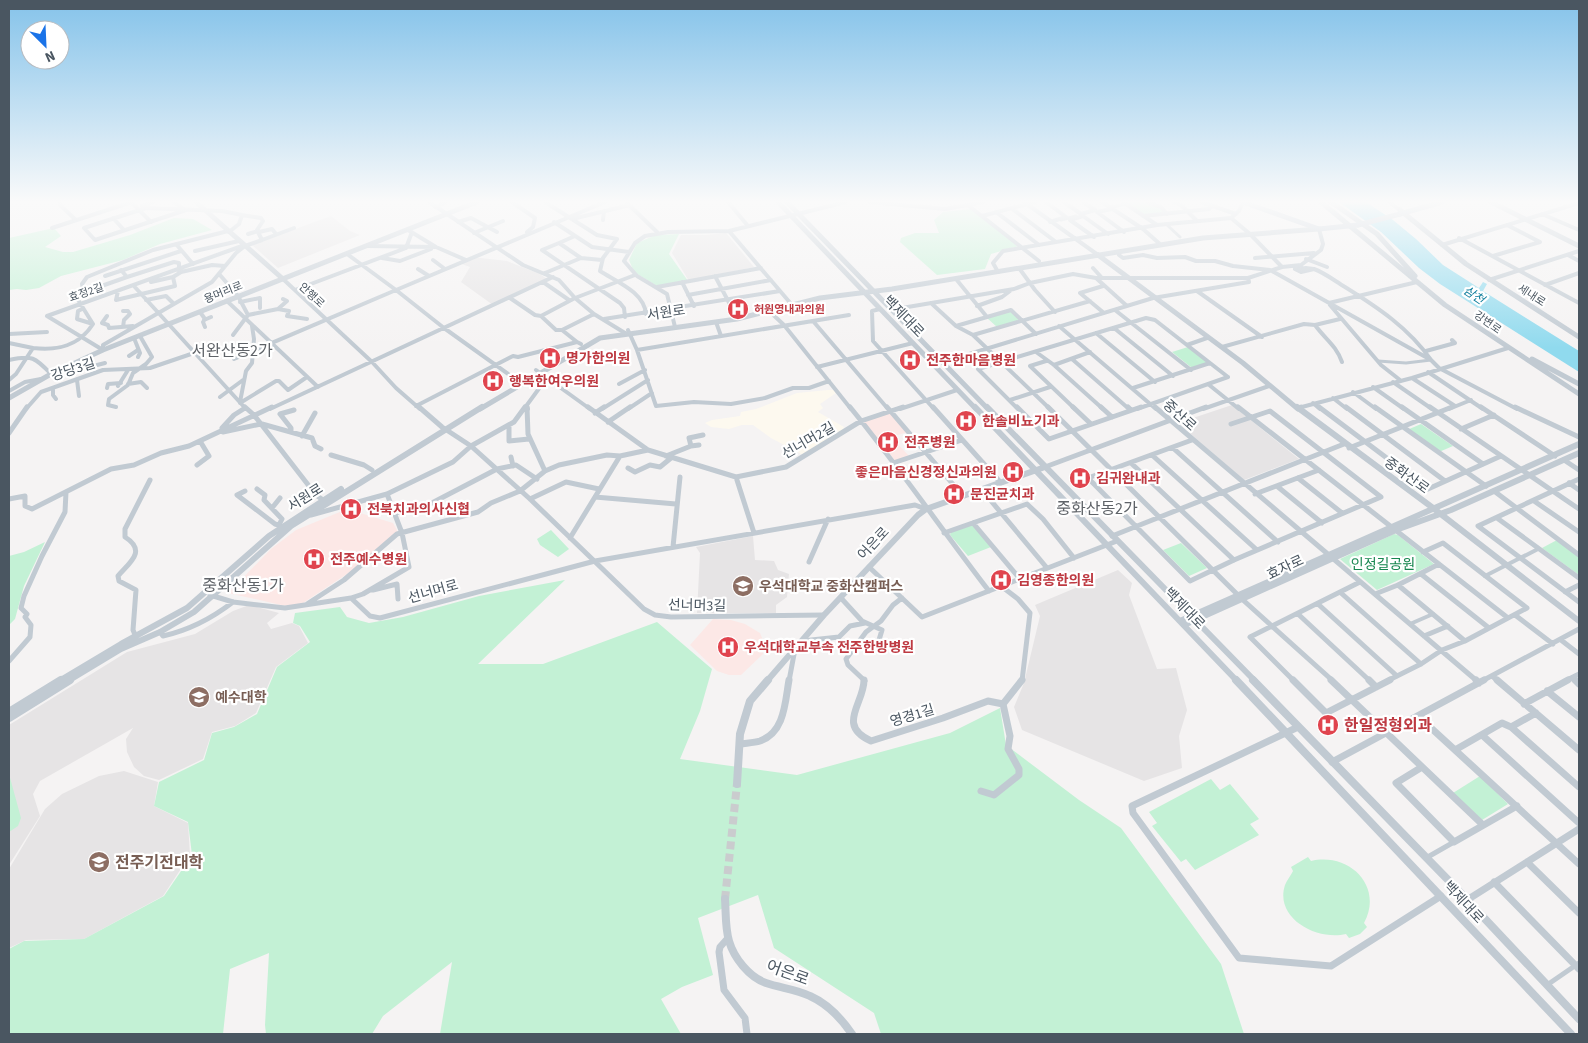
<svg xmlns="http://www.w3.org/2000/svg" width="1588" height="1043" viewBox="0 0 1588 1043" font-family="'Source Sans 3','Noto Sans KR',sans-serif">
  <rect width="100%" height="100%" fill="#f5f3f3"/>
  <path fill="#fdf9ef" d="M828,390H834L836,393L820,404L823,408L818,412L844,427L842,432L803,455L771,438L753,425H742L729,429L711,427L705,423L712,420L740,416L741,412L756,409L797,393Z"/>
  <path fill="#e6e4e5" d="M331,216L350,231L360,235L278,268L252,245Z
    M726,233L754,267L689,281L672,253L681,235H706Z
    M472,257L507,261L540,274L547,279L493,305L461,282L470,267L459,263Z
    M1232,405L1299,459L1244,480L1178,423Z
    M753,536L755,560L774,561L778,570L789,574L787,597L776,605V613H697L700,553L696,547Z
    M1118,570L1132,583L1129,595L1157,669L1176,668L1187,710L1179,736L1182,768L1144,781L1022,730L1014,707L1024,683L1040,616L1035,605Z
    M249,605L279,613L267,623L271,629L292,623L299,626L308,643L276,667L256,713L235,726L212,732L203,759L159,780L144,776L134,767L127,752L126,739L133,728L40,781L33,794L40,816L9,865V725L127,652L195,634L233,611Z
    M124,771L158,782L154,806L188,823L190,855L163,896L84,939L26,940L9,948V869L45,809L62,794L99,776Z"/>
  <path fill="#fce8e6" d="M891,412L908,432L891,437L910,457L896,462L863,421Z
    M347,509L393,523L398,532L359,566L303,603L290,607L228,593L271,549L296,530Z
    M713,619L731,620L745,624L760,633L763,640V654L741,675H729L717,671L690,645Z"/>
  <path fill="#c3f1d5" d="M1131,202C1145,202 1156,203 1167,214L1143,216L1125,204Z
    M971,209L1019,246L991,254L985,269L937,275L900,242L901,238L915,233H939L934,220L943,212Z
    M174,218L193,219L212,230L160,244L123,260L61,276L39,288L26,290L17,289L9,290V238L54,228L61,236L45,247L63,252H73L130,235Z
    M679,234L669,254L688,281L657,286L634,272L629,260L637,243L656,235Z
    M1011,311L1021,320L997,327L987,318Z
    M1188,347L1208,363L1192,368L1172,352Z
    M1421,424L1453,446L1439,452L1407,430Z
    M973,525L991,547L968,556L950,535L951,532Z
    M551,530L569,549L558,557L540,545L537,539Z
    M1394,534L1398,535L1434,564L1377,590L1340,559Z
    M1557,540L1579,556V575L1542,548Z
    M45,542L24,586L15,619L9,625V556L24,552Z
    M1181,543L1207,568L1189,576L1163,550Z
    M565,580L478,664H543L657,622L712,669L700,711L680,759L797,775L950,733L1000,708L1006,745L1079,800L1121,828L1221,964L1244,1034H881L874,1013L774,948L758,895L698,918L713,975L682,987L661,999L681,1034H440L452,962L383,1016L372,1034H266L265,1025L269,953L230,969L223,1034H9V949L24,941L84,939L164,896L192,855L188,822L154,806L159,782L204,760L212,733L234,727L257,714L277,667L310,642L300,626L293,623L295,613L340,607L347,617L369,623L403,617L479,596Z
    M9,774L21,818L18,826L9,832Z
    M1480,776L1508,804L1482,820L1453,793Z
    M1211,779L1220,790L1230,784L1259,819L1250,824L1259,835L1195,870L1186,859L1181,862L1152,826L1157,823L1149,812Z
    M1308,857L1311,861C1349,852 1384,886 1364,923L1367,927L1360,934L1349,938L1346,934C1318,941 1274,919 1285,885C1287,880 1291,875 1293,871L1291,867Z"/>
  <path fill="#90daee" d="M1339,202H1366L1393,220L1416,239L1443,265L1479,288L1483,282L1487,284L1483,291L1579,351V372L1440,284L1419,268L1381,232Z"/>
  <g fill="none" stroke-linecap="round" stroke-linejoin="round">
    <path stroke="#caccce" stroke-width="8" stroke-dasharray="8 4.5" stroke-linecap="butt" d="M725,899L737,784"/>
    <path stroke="#c1cad2" stroke-width="3" d="M1109,208L1125,204
      M1061,220L1076,216
      M1166,224L1180,237
      M1378,361L1406,363L1431,360"/>
    <path stroke="#c1cad2" stroke-width="4" d="M1485,576L1538,549
      M1410,624L1433,614"/>
    <path stroke="#c1cad2" stroke-width="5" d="M1426,858L1454,842
      M1547,985L1579,963"/>
    <path stroke="#c1cad2" stroke-width="4" d="M60,202V205L76,220
      M131,202L151,222
      M174,202L185,210
      M429,202L523,265L559,280L575,298L594,314L625,333
      M512,202L535,218L533,227L527,232
      M545,202L597,235L617,239L603,258L600,271C617,282 644,292 646,314
      M728,202L748,226
      M869,202L945,209L984,202
      M1024,202L1098,255
      M1046,202L1066,217
      M1064,202L1081,214L1095,210
      M1083,202L1095,210
      M1102,202L1143,229L1161,245
      M1123,202L1157,225
      M1147,202L1161,207L1167,214
      M1174,202L1181,205L1197,221
      M1201,202L1236,214
      M1389,202L1400,210
      M627,203L657,232
      M142,206L153,202
      M969,206L1039,261
      M435,207L446,202
      M1011,208L1056,242
      M186,210L95,240L84,228L146,208L222,211L242,215L239,224L229,232
      M996,212L1039,245
      M1097,212L1124,232
      M1097,212L1112,209
      M1542,214L1579,230
      M242,215L261,218L263,221L257,230L262,240L245,246
      M982,216L1035,202
      M1143,216L1209,209L1212,206
      M113,218L124,230
      M1231,218L1250,234L1282,267
      M572,219L630,205
      M603,220L604,211
      M1070,220L1083,216L1108,234
      M1070,220L1094,237
      M458,222L471,218L497,232
      M554,222L592,247L629,252
      M1050,222L1066,217
      M52,228L132,202
      M408,230L436,247L466,260
      M729,231L792,305
      M259,232L272,229L276,234
      M474,233L503,221
      M248,234L258,231
      M1459,238L1579,303
      M262,240L294,228
      M559,243L575,236
      M176,244L193,264
      M1442,245L1579,203
      M367,246L436,247
      M406,248L412,232
      M542,250L620,303L624,308L625,317
      M542,250L559,243L581,258L602,260
      M195,251L239,241
      M347,254L396,290
      M1119,255L1123,258L1143,255L1157,258L1185,257L1196,261H1215L1233,266L1270,270
      M1568,255L1579,261
      M1493,256L1540,242L1507,225
      M382,258L400,261L431,249
      M1255,258L1314,253
      M1306,259L1327,267
      M433,260L445,269
      M1019,268L1035,290L1055,312
      M1093,268L1102,278
      M1306,268L1314,269L1301,272L1295,269Z
      M178,269L181,272L212,265L225,266
      M418,269L429,276
      M1314,269C1325,273 1335,281 1345,287C1377,307 1409,328 1431,360
      M121,270L127,277L174,262L179,263V268
      M1272,271L1431,360L1439,368L1517,409
      M998,272L993,263L1003,251L1157,225L1231,218L1239,211L1243,202
      M545,273L581,258
      M220,275L238,296L248,315L233,335
      M105,276L181,251
      M715,276L735,314
      M1096,278L1127,306
      M283,279L372,362L396,388L420,409
      M956,279L987,317
      M1489,280L1579,251
      M151,282L173,277L181,272
      M543,282L569,300
      M682,282L694,306
      M133,285L246,409
      M1545,285L1579,273
      M1103,286L1080,293L1104,313
      M657,287L761,268
      M83,289H93L127,277
      M295,290L406,248
      M118,291L116,300L175,286L173,277
      M1197,291L1262,337
      M688,295L771,280
      M510,298L535,315L541,316L556,330H562
      M146,300L166,296L173,303
      M227,301L318,387
      M240,302L260,298V308
      M931,303L956,326L973,335L1050,409
      M1329,303L1417,282
      M1330,305L1381,365L1400,380
      M977,306L1002,297L1010,291
      M82,309L78,311L77,319L93,324
      M278,309L287,301L283,299
      M767,309L784,325L851,409
      M880,309L872,311L873,341L934,409
      M890,310L1014,289L1030,283L1073,274L1096,278H1248L1282,267L1301,265L1321,250L1323,244L1319,229
      M1115,310L1191,370
      M123,311H128L130,314L124,320L123,327
      M200,312L205,319L203,322L205,327
      M248,315L278,309L289,311L287,316L307,319
      M47,316L103,350V345L212,282L236,253L245,246
      M47,316L242,246
      M107,316L102,323L108,325L109,328L133,326
      M541,316L575,298L635,275
      M604,319L780,291
      M204,320L211,317
      M813,321L888,409
      M716,322L721,336
      M1315,325L1340,319
      M956,326L1011,310L1036,334
      M1059,326L1156,409
      M675,327L667,294L637,276L624,261L635,243L645,236L668,232L729,231L846,202
      M1114,328L1173,376
      M628,330L637,350L656,406L694,402L731,404L765,398L793,388H809L829,381
      M1096,333L1155,382
      M9,334L47,332
      M973,335L1090,301
      M134,338L140,353L138,357
      M577,342L562,330L594,314
      M9,343L33,348
      M1187,345L1207,338
      M1222,347L1304,324L1315,325C1325,339 1336,345 1342,362
      M637,350L849,315
      M1426,351L1455,343L1452,340
      M1036,352L1054,365L1103,409
      M129,356L138,350
      M234,359L396,290
      M1072,359L1129,409
      M9,360C32,355 35,357 51,374
      M1046,361L1030,366L1075,409
      M943,362L1153,298L1249,282L1248,278
      M1210,363L1228,377
      M1054,365L1090,352
      M65,367L78,370L105,363
      M817,367L913,343
      M536,370L590,409
      M1428,372L1483,409
      M1412,378L1455,406
      M9,380L16,374L33,348C58,351 79,346 93,324L75,295L83,289L82,284L87,277L153,250L228,231
      M77,380L79,396
      M518,381L444,328L396,290L605,202
      M1393,382L1432,409
      M128,384L141,382L147,388
      M619,384L645,370
      M1208,384L1239,409
      M118,386L128,370
      M1373,387L1404,409
      M53,388V395L56,399
      M107,388L108,384L121,383
      M9,391L25,382L41,379
      M1353,392L1376,409
      M220,397L243,380
      M1333,398L1347,409
      M1010,400L1050,387
      M240,402L246,371L252,363L254,339L252,326
      M240,403L276,381H279L288,390L307,377
      M1313,403L1320,409
      M416,406L513,356L518,357L577,342L581,344
      M527,406L528,409
      M116,407L108,405L109,399L128,385L133,373L146,364L152,357L140,336
      M1298,408L1412,378L1508,348
      M26,409L41,392L103,370L150,368L194,353
      M270,409L553,277
      M524,409L546,379
      M602,409L648,380
      M628,409L652,393
      M900,409L957,390
      M1018,409L978,369L1146,318L1155,320L1210,363L1133,388
      M1137,409L1228,377
      M1203,409L1269,386
      M1449,409L1471,400"/>
    <path stroke="#c1cad2" stroke-width="5" d="M245,407L254,415L316,495L323,500
      M419,407L442,427L471,446L530,499L644,609L655,615L671,617L824,615
      M527,407L528,434L545,471
      M588,407L648,450L736,477L786,467L861,421L903,407
      M850,407C899,467 942,530 989,591
      M887,407L963,496
      M933,407L1001,483
      M1017,407L1049,439L1141,407
      M1048,407L1243,600L1333,681
      M1073,407L1091,424
      M1101,407L1112,417
      M1128,407L1131,410
      M1155,407L1477,681
      M1238,407L1508,618
      M1319,407L1428,489L1501,456
      M1346,407L1445,481
      M1375,407L1486,486
      M1402,407L1483,464
      M1430,407L1579,509
      M1481,407L1555,456
      M1515,407L1579,437
      M1298,408L1301,407
      M595,413L604,407
      M608,422L630,407
      M262,424L312,438L315,446L321,449
      M509,425V441L529,439
      M222,428L234,415L245,408
      M1461,429L1494,415
      M223,432L261,424
      M291,432V428L280,414L294,410
      M9,433L27,407
      M302,436L315,413
      M1192,440L1088,478L1190,581L1234,560L1381,497L1270,411L1231,424
      M691,446L689,438L703,435
      M1173,448L1278,542
      M1349,448L1452,407
      M331,455L364,465L372,470
      M1152,455L1257,550
      M666,456L691,446L699,445
      M511,457L513,466
      M1564,460L1579,470
      M893,463L962,440
      M1131,463L1234,560
      M197,465L209,456L200,441
      M1045,467L1206,407
      M628,468L635,472L650,465L660,467L671,458
      M736,477L754,533
      M1298,478L1342,513
      M1579,479L1478,526L1579,602
      M1569,483L1579,490
      M1278,487L1322,523
      M257,489L265,495L264,500L282,519L279,525
      M982,490L1047,568
      M245,491L237,495L275,524L285,527
      M1494,491L1579,555
      M1255,494L1319,470
      M595,497L676,504
      M9,499L25,496V506L32,509L111,469L134,465L161,453L189,446L272,407
      M530,499L566,482L599,489
      M1534,501L1579,532
      M272,508L280,498
      M395,513L428,505L497,469L516,465L537,479
      M311,515L387,494L453,462L471,446L514,422L525,407
      M1497,518L1579,578
      M973,523L1020,579
      M944,533L1027,504L1043,519L1074,558
      M1112,536L1344,444
      M570,538L620,456L648,450
      M673,547L680,477
      M809,562L828,519
      M869,567L922,617L1117,541
      M1421,574L1489,628
      M1398,585L1465,641
      M1001,586L1018,599L1030,613L1022,681
      M373,590L397,584L398,599
      M1565,592L1579,585
      M1341,593L1421,664
      M1375,594L1398,585L1439,564
      M210,595L233,602L285,608L351,598L370,616L380,618L595,561L915,505L926,509
      M351,598L363,594L409,567L402,533L387,494
      M841,598L862,621L882,630L879,640L887,644
      M307,604L344,580L397,534L478,512L491,503L520,491L545,471L559,465L607,455L620,456
      M1318,604L1397,676
      M1298,614L1370,681
      M1515,615L1553,644
      M160,632L163,636C190,630 211,619 233,602
      M1424,636L1448,626
      M136,637L133,630L136,590L119,581L118,576C130,562 147,551 125,537V529L150,480
      M1561,640L1579,654
      M802,641L839,637L850,626L865,623
      M9,661L30,637L31,625L25,617L27,614L21,608L24,596L42,556L65,512L66,492
      M1492,676L1498,681
      M1572,678L1576,681
      M789,681L795,649
      M865,681L848,665L846,659L866,632L881,621L893,605L902,598
      M1294,681L1250,637L1360,582
      M1387,681L1421,664L1442,650L1465,641L1527,608L1443,543L1423,552
      M1482,681L1579,629
      M1565,681L1579,674"/>
    <path stroke="#c1cad2" stroke-width="7" d="M864,680C864,704 836,725 871,741L943,718L988,701L1003,704L1022,680
      M1293,680L1326,713L1390,680
      M1331,680L1483,825
      M1369,680L1376,687
      M1476,680L1479,683
      M1497,680L1579,750
      M1575,680L1579,684
      M1547,691L1579,717
      M1524,704L1568,680
      M1536,713L1511,727L1579,787
      M1418,716L1579,864
      M1298,727L1132,806L1133,813L1239,958L1331,966L1441,896
      M1482,735L1579,823
      M740,744C746,743 754,743 760,741C785,732 785,702 789,680
      M1455,750L1502,723L1511,727
      M1332,762L1484,680
      M1422,767L1396,783L1454,842L1517,806
      M981,791L994,795L1019,775V769L1008,749L1010,736L1003,704
      M1527,862L1579,913
      M1494,882L1579,969
      M1467,900L1579,829
      M728,938L720,947L719,952L724,990L745,1018L747,1034"/>
    <path stroke="#c1cad2" stroke-width="5" d="M196,202L283,279
      M778,202L976,409
      M787,202L988,409
      M1321,202L1445,305L1579,394
      M1331,202L1377,234L1415,276
      M1491,202L1579,246
      M1400,210L1466,264L1579,337
      M1098,255L1243,363L1298,409
      M1532,359L1579,384
      M9,398L51,374L103,350L477,202
      M480,409L600,338L737,319L820,298L892,289L1203,238L1319,229"/>
    <path stroke="#c1cad2" stroke-width="6" d="M975,407L1237,681
      M987,407L1255,681
      M1297,407L1433,508L1579,621
      M1180,621L1579,444
      M1184,625L1396,530L1451,510L1579,453
      M59,681L121,644L187,608L269,536L341,489
      M68,681L121,649L160,632L194,612L291,526L482,407
      M767,681L824,615L918,515L926,509L1045,467"/>
    <path stroke="#c1cad2" stroke-width="8" d="M1236,680L1571,1034
      M1253,680L1455,887L1579,1019
      M9,712L61,680
      M9,718L70,680
      M737,784L740,734L750,701L768,680
      M725,899C726,913 725,927 729,941C734,958 749,977 766,983C780,988 796,989 810,996C828,1004 841,1018 852,1034"/>
    <path stroke="#c1cbd6" stroke-width="5" d="M1243,202L1319,229L1358,225
      M1400,214L1442,202"/>
    <path stroke="#c1cbd6" stroke-width="5" d="M1358,225L1400,214"/>
  </g>
  <linearGradient id="sky" x2="0" y2="1"><stop stop-color="#85c3ea"/><stop offset="0.58" stop-color="#fafafa"/><stop offset="1" stop-color="#fafafa" stop-opacity="0"/></linearGradient>
  <rect width="1588" height="348" fill="url(#sky)"/>
  <defs>
    <g id="hospital-disc" transform="scale(1.125)"><circle r="9.5" fill="#e0444e" stroke="#fff"/><path d="M-5-5h3v3.5h4V-5h3V5h-3V1.5h-4V5h-3Z" fill="#fff"/></g>
    <g id="university-disc" transform="scale(1.125)"><circle r="9.5" fill="#8d6e63" stroke="#fff"/><path d="M0-5L7-2L0 1L-7-2ZM-4 1L0 2.5L4 1V4Q0 6-4 4Z" fill="#fff"/></g>
  </defs>
  <g fill-rule="evenodd">
    <use href="#hospital-disc" x="738" y="309"/>
    <use href="#hospital-disc" x="550" y="358"/>
    <use href="#hospital-disc" x="910" y="360"/>
    <use href="#hospital-disc" x="493" y="381"/>
    <use href="#hospital-disc" x="966" y="421"/>
    <use href="#hospital-disc" x="888" y="442"/>
    <use href="#hospital-disc" x="1013" y="472"/>
    <use href="#hospital-disc" x="1080" y="478"/>
    <use href="#hospital-disc" x="954" y="494"/>
    <use href="#hospital-disc" x="351" y="509"/>
    <use href="#hospital-disc" x="314" y="559"/>
    <use href="#hospital-disc" x="1001" y="580"/>
    <use href="#university-disc" x="743" y="586"/>
    <use href="#hospital-disc" x="728" y="647"/>
    <use href="#university-disc" x="199" y="697"/>
    <use href="#hospital-disc" x="1328" y="725"/>
    <use href="#university-disc" x="99" y="862"/>
  </g>
  <g text-anchor="middle" stroke-width="4.5" stroke-linejoin="round" paint-order="stroke">
    <g font-size="11" fill="#4a5661" stroke="#fff">
      <text transform="translate(86 292) rotate(-19)" y="4">효정2길</text>
      <text transform="translate(223 292) rotate(-22)" y="4">용머리로</text>
      <text transform="translate(312 295) rotate(43)" y="4">안행로</text>
      <text transform="translate(1532 295) rotate(33)" y="4">세내로</text>
      <text transform="translate(1488 322) rotate(35)" y="4">강변로</text>
    </g>
    <g font-size="11" font-weight="bold" fill="#be3a42" stroke="#fff" text-anchor="start">
      <text x="754" y="313">허원영내과의원</text>
    </g>
    <g font-size="12" font-style="italic" fill="#0c7c9b" stroke="#fff">
      <text transform="translate(1474 295) rotate(34)" y="4">삼천</text>
    </g>
    <g font-size="14" fill="#4a5661" stroke="#fff">
      <text transform="translate(666 312) rotate(-8)" y="5">서원로</text>
      <text transform="translate(904 316) rotate(46)" y="5">백제대로</text>
      <text transform="translate(73 369) rotate(-18)" y="5">강당3길</text>
      <text transform="translate(1180 415) rotate(42)" y="5">중산로</text>
      <text transform="translate(808 440) rotate(-30)" y="5">선너머2길</text>
      <text transform="translate(1407 475) rotate(36)" y="5">중화산로</text>
      <text transform="translate(305 497) rotate(-32)" y="5">서원로</text>
      <text transform="translate(873 543) rotate(-47)" y="5">어은로</text>
      <text transform="translate(1285 567) rotate(-25)" y="5">효자로</text>
      <text transform="translate(433 591) rotate(-16)" y="5">선너머로</text>
      <text transform="translate(697 605) rotate(1)" y="5">선너머3길</text>
      <text transform="translate(1185 608) rotate(46)" y="5">백제대로</text>
      <text transform="translate(912 715) rotate(-17)" y="5">영경1길</text>
      <text transform="translate(1464 902) rotate(47)" y="5">백제대로</text>
    </g>
    <g font-size="14" font-weight="bold" fill="#be3a42" stroke="#fff" text-anchor="start">
      <text x="566" y="363">명가한의원</text>
      <text x="926" y="365">전주한마음병원</text>
      <text x="509" y="386">행복한여우의원</text>
      <text x="982" y="426">한솔비뇨기과</text>
      <text x="904" y="447">전주병원</text>
      <text x="997" y="477" text-anchor="end">좋은마음신경정신과의원</text>
      <text x="1096" y="483">김귀완내과</text>
      <text x="970" y="499">문진균치과</text>
      <text x="367" y="514">전북치과의사신협</text>
      <text x="330" y="564">전주예수병원</text>
      <text x="1017" y="585">김영종한의원</text>
      <text x="744" y="652">우석대학교부속 전주한방병원</text>
    </g>
    <g font-size="14" fill="#17864f" stroke="#fff">
      <text x="1383" y="569">인정길공원</text>
    </g>
    <g font-size="14" font-weight="bold" fill="#785e54" stroke="#fff" text-anchor="start">
      <text x="759" y="591">우석대학교 중화산캠퍼스</text>
      <text x="215" y="702">예수대학</text>
    </g>
    <g font-size="16" fill="#5f6368" stroke="#fff">
      <text x="232" y="356">서완산동2가</text>
      <text x="1097" y="514">중화산동2가</text>
      <text x="243" y="591">중화산동1가</text>
    </g>
    <g font-size="16" font-weight="bold" fill="#be3a42" stroke="#fff" text-anchor="start">
      <text x="1344" y="731">한일정형외과</text>
    </g>
    <g font-size="16" font-weight="bold" fill="#785e54" stroke="#fff" text-anchor="start">
      <text x="115" y="868">전주기전대학</text>
    </g>
    <g font-size="16" fill="#4a5661" stroke="#fff">
      <text transform="translate(788 972) rotate(20)" y="6">어은로</text>
    </g>
  </g>
  <rect width="1588" height="1043" fill="none" stroke="#4a5661" stroke-width="20"/>
  <g transform="translate(45 45) rotate(156)"><circle r="24" fill="#ffffff" stroke="#b7bbc0"/>
  <path d="M0-4L9 19L0 12L-9 19Z" fill="#1a73e8"/>
  <text y="-8" font-size="14" font-weight="bold" text-anchor="middle" fill="#4a5661">N</text>
  </g>
</svg>
